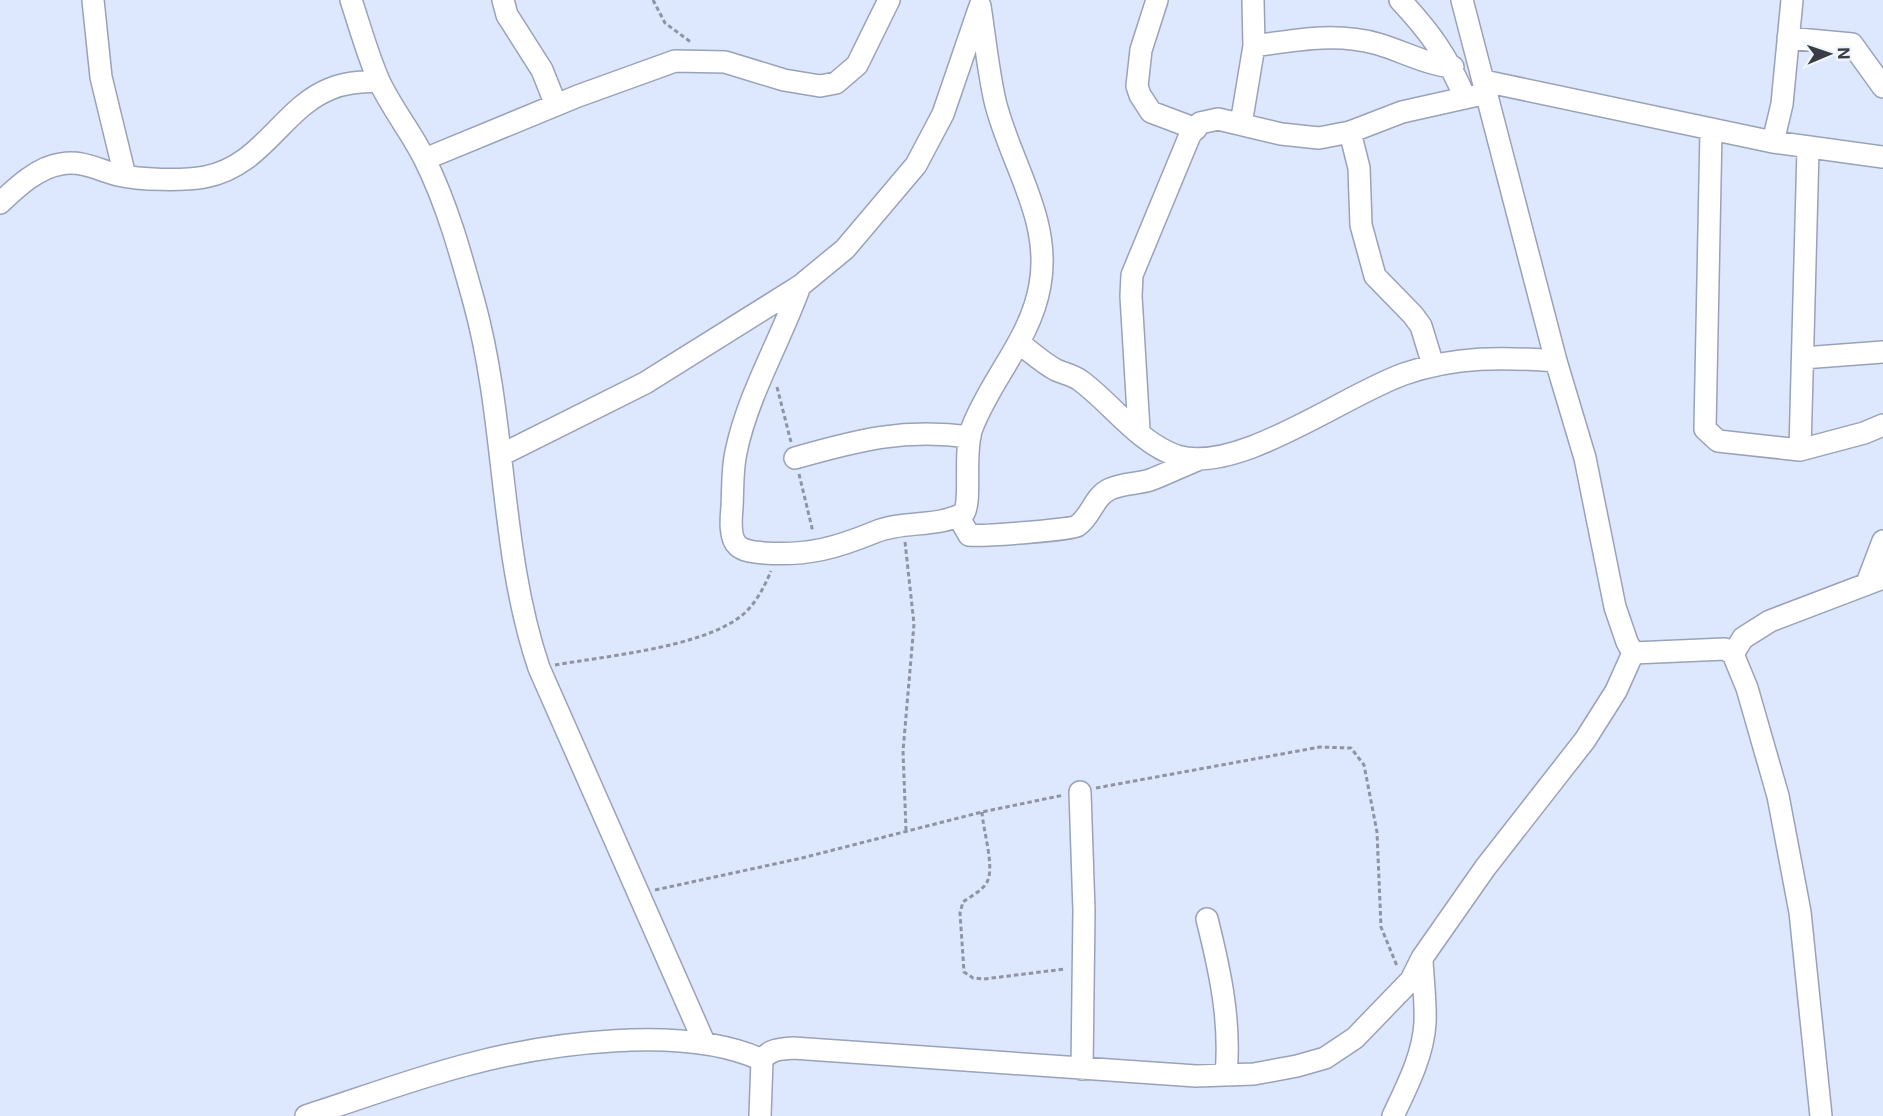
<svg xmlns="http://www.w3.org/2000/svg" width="1883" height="1116" viewBox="0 0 1883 1116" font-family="Inter,sans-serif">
  <rect width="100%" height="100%" fill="#dde7fe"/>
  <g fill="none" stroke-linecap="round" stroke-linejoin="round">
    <g stroke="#99a2b8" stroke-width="24">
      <path id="minor" d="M93,0L101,77L125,176
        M351,0C360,27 368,56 379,81C392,109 412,133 425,160C447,204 461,255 474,302C507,422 499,550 539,668L704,1042
        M503,0L507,15L542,70L556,105
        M1157,0L1141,50L1137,86L1140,95L1151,112L1196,129
        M1400,0C1430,32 1448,57 1465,98
        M1462,0L1556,361L1585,458L1615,607L1627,642L1633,653L1725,649L1733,654L1747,688L1778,796L1800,912L1821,1116
        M1792,0L1782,104L1773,142L1883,157
        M1788,38L1852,44L1883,87
        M1254,46C1296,40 1336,32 1378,44C1402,51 1428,65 1453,67
        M1484,81L1773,142
        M1241,124L1254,46L1253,0
        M1711,131L1705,429L1718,441L1800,450L1864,433L1883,425
        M1350,132L1359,168L1361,225L1375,276L1413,315L1421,326L1433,365
        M425,159L578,96L675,61L725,62L784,80L820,86L836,83L857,65L889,0
        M0,203C16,188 38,167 61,164C83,160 98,170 118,175C140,180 182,181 205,177C263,166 282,108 330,89C346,82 363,82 379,81
        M800,286C780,342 748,394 736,452C732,470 733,489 732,507C731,518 729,538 738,546C745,552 756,552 764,553C808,556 836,548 875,532C903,520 938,528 964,513C972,499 963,452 972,428C991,378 1031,339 1040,285C1052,219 1010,163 995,101C988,70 985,38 980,6
        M1019,343C1031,352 1043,363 1056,370C1065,374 1073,375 1081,381C1112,404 1139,443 1177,456C1238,475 1344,395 1404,374C1455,356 1504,357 1556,361
        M1803,358L1883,352
        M1139,430L1131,296L1132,275L1190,135L1200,123L1218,119L1281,134L1319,138L1350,132L1402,112L1487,93
        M1800,450L1808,149
        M501,455L645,383L800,286L845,249L916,165L943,114L979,9
        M795,458C858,440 904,428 970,437
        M958,516L969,535C977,537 1070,530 1077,526C1092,516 1093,497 1110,489C1123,483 1137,484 1150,480C1166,474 1182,466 1197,460
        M1867,583L1883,541
        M1733,654L1743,638L1770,621L1883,578
        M1080,792L1084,911L1082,1069
        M1207,919C1220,971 1231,1021 1226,1075
        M306,1116C359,1099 412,1079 466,1065C548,1043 684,1024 762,1060
        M760,1116L762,1060C770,1049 780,1049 793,1048L1196,1076L1254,1074L1297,1066L1325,1058L1355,1038L1411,980L1422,958L1485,868L1585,740L1616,691L1633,653
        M1393,1116C1407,1086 1423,1056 1425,1023C1426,1003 1423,981 1422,961"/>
    </g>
    <path stroke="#8e94a4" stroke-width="3" stroke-dasharray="4.5 3" stroke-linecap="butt" d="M653,0L665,23L692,43
      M777,387L791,442
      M799,474L813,532
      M905,542L914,624L903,751L906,830
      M555,665C606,656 695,648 737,619C753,609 764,588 771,571
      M1096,788L1320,747L1351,748L1364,765L1377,832L1381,927L1397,966
      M982,812C983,830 994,864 988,880C984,890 971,896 963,902L960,913L964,972L973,978L984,979L1065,969
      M655,890L802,858L982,812L1064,795"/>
    <use href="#minor" stroke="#fff" stroke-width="21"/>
  </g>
  <g transform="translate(1829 54) rotate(88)" stroke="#f0f4fd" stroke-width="4.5" paint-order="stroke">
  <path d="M0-4.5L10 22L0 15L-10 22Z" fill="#393c45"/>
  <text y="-9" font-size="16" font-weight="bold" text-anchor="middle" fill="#393c45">N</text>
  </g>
</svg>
